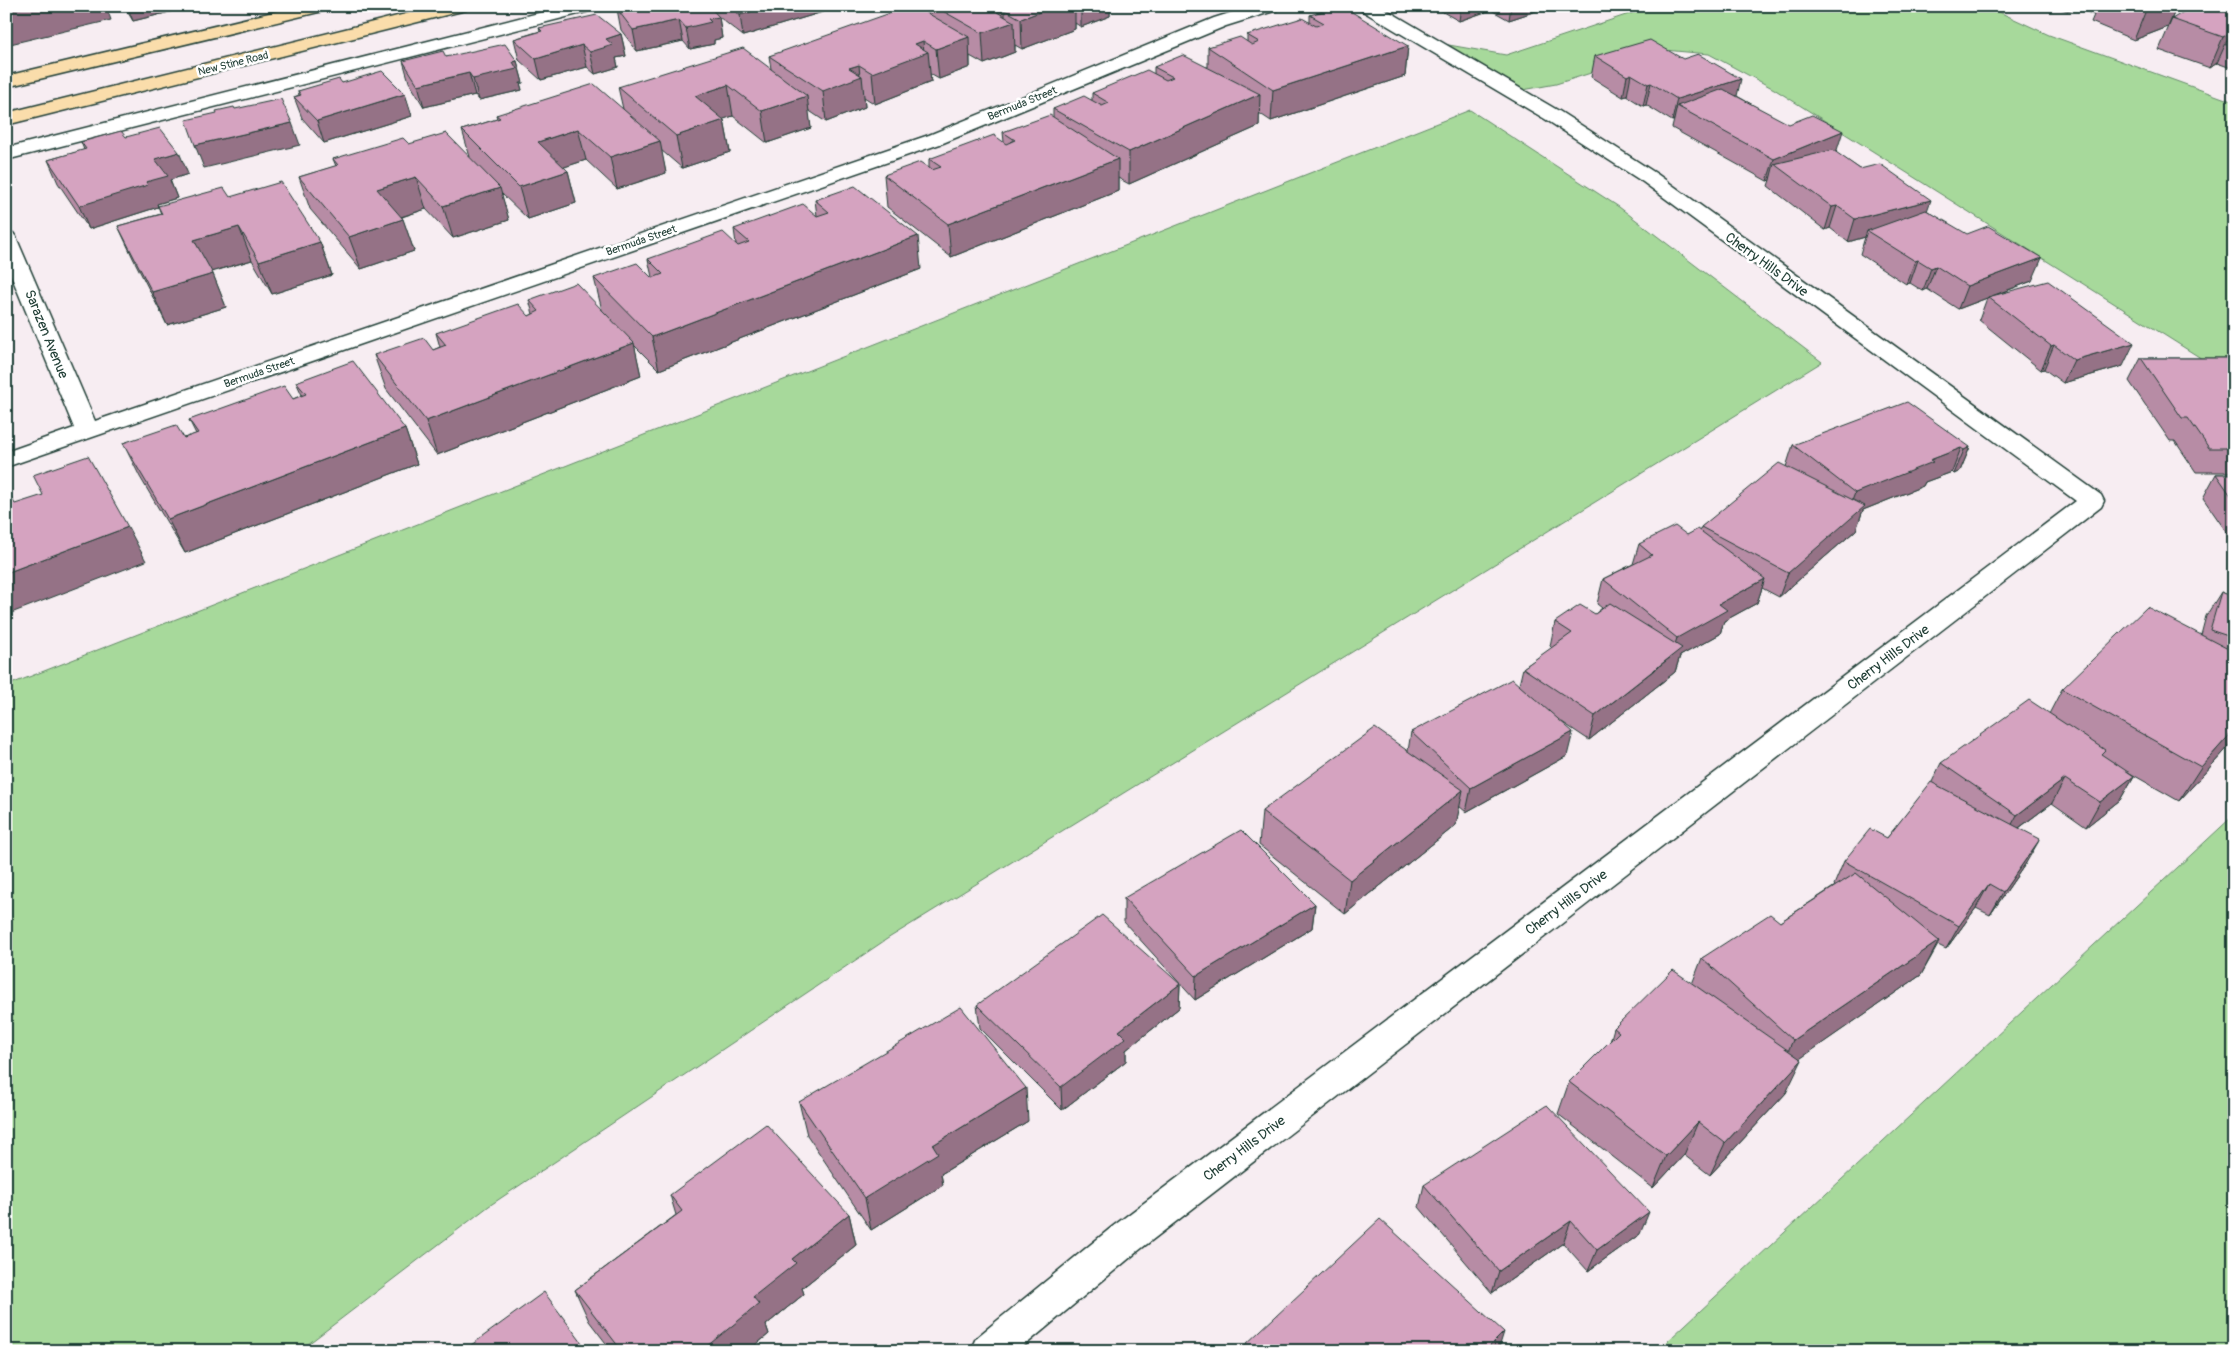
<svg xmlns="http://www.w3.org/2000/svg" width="2240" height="1357" viewBox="0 0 2240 1357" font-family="Pangolin,sans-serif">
  <rect width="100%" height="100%" fill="#f7edf2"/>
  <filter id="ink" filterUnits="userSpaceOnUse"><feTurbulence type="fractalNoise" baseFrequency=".02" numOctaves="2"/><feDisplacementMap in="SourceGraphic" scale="10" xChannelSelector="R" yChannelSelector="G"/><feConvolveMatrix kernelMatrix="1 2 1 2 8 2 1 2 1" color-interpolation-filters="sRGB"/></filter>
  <g filter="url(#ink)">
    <path fill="#a7d99b" stroke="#638b68" d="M1653,6H1986L2049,35L2234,102V379L1774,89L1709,54L1664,50L1556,84L1512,92L1426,41L1506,55Z
      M1470,110L1619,207L1822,362L887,939L489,1206L299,1351H6V686Z
      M2234,815V1351H1657Z"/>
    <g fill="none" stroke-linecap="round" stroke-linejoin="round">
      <g stroke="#1f3d34" stroke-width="3">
        <path id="minor" d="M566,6H596L594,10L6,160V148Z
          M1252,6H1279L1277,10L1226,26L943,143L6,467V452L74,428L6,263V231L13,233L16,237L95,421L929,135L1214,18Z
          M1359,6H1380L1559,111L1657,174L2101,495L2104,501L2101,507L1138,1251L1018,1351H970L976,1338L1112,1227L2076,501L1643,182L1545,119L1361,10Z"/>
      </g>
      <g stroke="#1f3d34" stroke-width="3">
        <path id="major" d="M298,6H329L327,10L6,87V76Z
          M438,6H468L466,10L6,125V113Z"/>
      </g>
      <use href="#minor" fill="#fff" fill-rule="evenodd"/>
      <use href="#major" fill="#faddab" fill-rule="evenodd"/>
    </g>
    <path fill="#b78ca5" stroke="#1f3d34" d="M124,6H186V8L133,21Z
      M628,6H826V11L743,36L719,17L722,38L714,40V44L690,49L683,41L637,51L621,30L617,9Z
      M928,6H1110V16L1081,27L1075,23V29L1022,49L1015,45V52L984,64L970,56V67L939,79L930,74L931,82L875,104L864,97L865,107L826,122L808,110L811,128L767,143L733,116L723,119L724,120L730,152L682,168L661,150L666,173L617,189L586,160L564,167L568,171L576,203L528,219L501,193L509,220L453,238L426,209L402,217L414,251L361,269L310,209L299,177L336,166L333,159L409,144L470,157L462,130L497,119L496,115L623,109L618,87L771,69L769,56L928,14Z
      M1432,6H1540L1539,10L1509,20L1491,10L1459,21Z
      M2054,6H2177L2168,27L2134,40L2091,22L2094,15L2077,8L2067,11Z
      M2234,7V69L2217,63L2210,68L2159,50L2172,19Z
      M1310,15L1408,46L1405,76L1271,121L1259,113V126L1129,184L1118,178V191L951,257L887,207L884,175L929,168V159L1004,142L1003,132L1053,117V109L1092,100V93L1154,74V67H1208V47L1247,42V35L1310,22Z
      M539,28L621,34L626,56L616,58L618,67L595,74L587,67L541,80L519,60L514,39L540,31Z
      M1595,56L1737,96L1836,153L1860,169L1928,211L2032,281L1998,294L2123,366L2063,383L2044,369L2041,370L1979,320L1987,298L1958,309L1927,289L1923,291L1910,283L1906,284L1860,254L1865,237L1848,242L1830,228L1825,230L1768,186L1770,180L1767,181L1672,128L1674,120L1672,121L1646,105L1643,106L1627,96L1623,97L1591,77Z
      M446,57L517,61L523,83H520L522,90L479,100L475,95L424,107L409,82L403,61Z
      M342,83L405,94L412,116L324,143L302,118L294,97L299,95L298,91Z
      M126,137L188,174L170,180L177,198L157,204L158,207L89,229L58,183L48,160L84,150L81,142Z
      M230,197L320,242L332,275L272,294L252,260L212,272L226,307L167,325L133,258L118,226L161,214L158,206Z
      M815,200L921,269L659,370L634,345L641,376L437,455L386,389L374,355L433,350L440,347L436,333L529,316L533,314L529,300L602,310L594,278L652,277L648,259L736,244L734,229L817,216Z
      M2141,358H2234V472H2196L2175,441H2170L2129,381Z
      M296,382L405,429L417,464L185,553L140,477L123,443L184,438L196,434L189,420L293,399L302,395Z
      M1793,445L1970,447L1960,471L1954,474L1952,472L1925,482L1923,486L1863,510L1856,530L1779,597L1762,588L1757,603L1724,621L1720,634L1680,656L1675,672L1589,740L1562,722L1567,756L1466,812L1459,806L1456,825L1345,914L1259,845L1262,811L1408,751L1411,732L1519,685L1523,668L1552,648L1550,646L1555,622L1595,614L1602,608L1597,604L1603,579L1633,564L1639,544L1687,535L1700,531L1701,527L1786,467Z
      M2216,474H2234V543L2203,498Z
      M2234,579V741L2179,801L2128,772L2134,776L2120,800L2086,827L2052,803L2019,828L2026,863L1990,915L1976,908L1946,949L1938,945L1921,975L1799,1059L1786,1093L1710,1175L1684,1155L1653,1188L1558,1114L1569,1082L1610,1042L1614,1028L1692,984L1702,958L1780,922L1835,886L1834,885L1844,861L1887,838L1932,782L1941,763L2049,714L2062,689L2201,635L2206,616L2221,592L2228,595L2232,582Z
      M1124,898L1315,904L1312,928L1195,1000L1124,922Z
      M1180,984L1179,1008L1126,1050V1061L1062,1110L980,1028L977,1005Z
      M799,1102L1028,1121L941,1174L943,1185L871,1230L807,1135Z
      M1424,1185L1640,1234L1588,1271L1563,1243L1492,1293L1419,1207Z
      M670,1195L849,1214L856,1245L802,1288L804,1294L766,1325L769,1334L748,1351H612L589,1321L575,1290L676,1215Z
      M1245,1345L1498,1351H1245Z"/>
    <path fill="#957286" stroke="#1f3d34" d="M29,6H106L111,20L6,45V11Z
      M127,6H186V8L133,21Z
      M769,6H826V11L743,36L740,15Z
      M1055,6H1075V29L1022,49L1021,19Z
      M1081,6H1110V16L1081,27Z
      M1117,6H1125L1117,9Z
      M1461,6H1492L1491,10L1459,21Z
      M1511,6H1540L1539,10L1509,20Z
      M2069,6H2077V8L2067,11Z
      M2157,6H2177L2168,27L2134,40L2146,10Z
      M1005,10V25L1014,22L1015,52L984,64L982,33L997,12Z
      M719,17L722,38L714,40V44L690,49L686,28L708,19Z
      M679,20L683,41L637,51L633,30Z
      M2231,32L2217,63L2210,68L2223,37Z
      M621,34L626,56L616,58L618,67L595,74L590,52L606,39Z
      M969,37L970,67L939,79L936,49Z
      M923,41L924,53L928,52L931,82L875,104L872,73L915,44Z
      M582,45L587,67L541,80L536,59Z
      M1408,46L1405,76L1271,121L1273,90Z
      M517,61L523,83H520L522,90L479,100L473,79L513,62Z
      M859,65L860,77L862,76L865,107L826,122L823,91L849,68Z
      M469,73L475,95L424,107L418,85Z
      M1631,74L1627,96L1623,97L1627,76Z
      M1741,79L1736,100L1677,106L1674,120L1672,121L1677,99Z
      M1651,83L1646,105L1643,106L1648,84Z
      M728,85L733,116L700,127L695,96Z
      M405,94L412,116L324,143L317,121Z
      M1260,94L1259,126L1129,184V152Z
      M807,96L811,128L767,143L762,111Z
      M724,120L730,152L682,168L676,136Z
      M292,123L300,145L204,168L195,145Z
      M578,129L586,160L546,173L538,142Z
      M1843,131L1836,153L1774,164L1770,180L1767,181L1774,159Z
      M660,141L666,173L617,189L610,157Z
      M179,152L188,174L170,180L177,198L157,204L158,207L89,229L79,206L146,182L155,159Z
      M1118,159V191L951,257L948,224Z
      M568,171L576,203L528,219L519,187Z
      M416,177L426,209L388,221L377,189Z
      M500,188L509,220L453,238L443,206Z
      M1931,200L1923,222L1867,231L1865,237L1848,242L1855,219Z
      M1837,206L1830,228L1825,230L1832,207Z
      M403,219L414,251L361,269L349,237Z
      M239,227L252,260L207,273L194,240Z
      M918,236L921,269L659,370L652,337Z
      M320,242L332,275L272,294L259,261Z
      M2042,258L2032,281L1989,297H1988L1987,298L1958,309L1967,286Z
      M1918,260L1910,283L1906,284L1915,261Z
      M1936,266L1927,289L1923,291L1931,268Z
      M213,274L226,307L167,325L152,292Z
      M634,343L641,376L437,455L426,421Z
      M2134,343L2123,366L2063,383L2074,360Z
      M2054,345L2044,369L2041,370L2051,346Z
      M405,429L417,464L185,553L168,519Z
      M1970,447L1960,471L1954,474L1964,450Z
      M1961,448L1952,472L1925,482L1923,486L1863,510L1856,530L1779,597L1788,573L1846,517L1855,493L1930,460Z
      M128,527L146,561L6,615V573Z
      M1765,579L1757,603L1724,621L1720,634L1680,656L1675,672L1589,740L1595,716L1671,657L1677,638L1719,604Z
      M2234,730V741L2179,801L2201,767Z
      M1573,732L1567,756L1466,812L1471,788Z
      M2134,776L2120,800L2086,827L2100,802Z
      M2065,779L2052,803L2004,839L2017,815Z
      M1463,790L1456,825L1345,914L1350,880Z
      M2040,839L2026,863L1990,915L2003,892Z
      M1989,884L1976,908L1946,949L1959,926Z
      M1315,904L1312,928L1195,1000L1196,976Z
      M1939,941L1921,975L1778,1074L1793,1040Z
      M1180,984L1179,1008L1126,1050V1061L1062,1110L1061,1087L1119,1031Z
      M1802,1060L1786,1093L1710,1175L1725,1143Z
      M1026,1088L1028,1121L941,1174L943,1185L871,1230L865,1198L933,1145Z
      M1698,1122L1684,1155L1653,1188L1666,1156Z
      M1649,1212L1640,1234L1588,1271L1597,1250Z
      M849,1214L856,1245L802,1288L804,1294L766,1325L769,1334L748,1351H701L753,1297L792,1259Z
      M1571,1221L1563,1243L1492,1293L1499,1271Z
      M1504,1332L1498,1351H1485Z"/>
    <path fill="#d5a3c0" stroke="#1f3d34" d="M6,6H29L6,11Z
      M628,6H709L719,17L708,19L711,22L686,28L679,20L633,30L617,9Z
      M728,6H769L740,15Z
      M910,6H915L969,37L936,49L923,41L915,44L928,52L872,73L859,65L849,68L862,76L823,91L769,56Z
      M934,6H1055L1021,19L1005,10L997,12L1014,22L982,33Z
      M1339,6H1342L1408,46L1273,90L1208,47L1240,37L1252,45L1259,42L1247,35L1302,18L1316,26L1324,23L1310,15Z
      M2137,6H2157L2146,10Z
      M2193,6H2209L2220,10L2225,6H2231L2234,7V33L2231,32L2223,37L2172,19Z
      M597,15L621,34L606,39L613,45L590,52L582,45L536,59L514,39L542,31L539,28Z
      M1650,40L1683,59L1698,54L1741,79L1677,99L1651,83L1648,84L1631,74L1627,76L1595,56Z
      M505,44L517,61L513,62L517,69L473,79L469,73L418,85L403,61L443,51L446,57Z
      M743,48L807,96L762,111L728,85L695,96L724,120L676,136L618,87Z
      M1183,55L1260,94L1129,152L1053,109L1084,96L1102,106L1109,103L1092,93L1147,70L1166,80L1173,77L1154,67Z
      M382,71L405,94L317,121L294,97L301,95L298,91L339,79L342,83Z
      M594,84L660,141L610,157L578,129L538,142L568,171L519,187L462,130L500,118L496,115Z
      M1723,89L1789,124L1812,115L1843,131L1774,159L1677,106Z
      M281,99L292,123L195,145L186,120L217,113L216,111L234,107L235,109Z
      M1050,115L1118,159L948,224L884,175L920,162L932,170L941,167L929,159L994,135L1006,144L1015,140L1003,132Z
      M160,128L179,152L155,159L168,176L146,182L148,185L79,206L48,160L86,149L81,142L121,131L126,137Z
      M446,133L500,188L443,206L416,177L377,189L403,219L349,237L299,177L338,165L333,159L403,138L409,144Z
      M1833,150L1860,169L1880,164L1931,200L1855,219L1837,206L1832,207L1774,164Z
      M281,182L320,242L259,261L239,227L194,240L213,274L152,292L118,226L162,214L158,206L224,188L230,197Z
      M855,186L918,236L652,337L594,278L637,263L652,278L663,274L648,259L723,232L738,246L749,242L734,229L803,204L817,216L829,212L815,200Z
      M1926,210L1967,234L1988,226L2042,258L1967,286L1936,266L1931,268L1918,260L1915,261L1867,231Z
      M2048,281L2134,343L2074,360L2054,345L2051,346L1988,297Z
      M576,283L634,343L426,421L374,355L424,338L433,350L446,345L436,333L518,304L529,316L539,311L529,300Z
      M2141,358H2234V448H2209L2188,418H2182Z
      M353,361L405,429L168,519L123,443L176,425L184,438L198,433L189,420L284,386L293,399L306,394L296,382Z
      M1907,402L1970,447L1964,450L1961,448L1930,460L1933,462L1855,493L1793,445Z
      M88,456L128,527L6,573V488L15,504L43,495L33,475Z
      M1779,463L1865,506L1788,573L1701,527Z
      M2216,474H2234V500Z
      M1675,526L1687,535L1698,529L1765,579L1719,604L1727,610L1677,638L1603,579L1652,555L1639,544Z
      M2221,592L2234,597V638L2210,630Z
      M1610,603L1682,648L1595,716L1523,668L1572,633L1555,622L1580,605L1595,614Z
      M2147,607L2234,652V730L2201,767L2062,689Z
      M1512,679L1573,732L1471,788L1411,732Z
      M2029,700L2105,750L2101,754L2134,776L2100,802L2065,779L2017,815L1941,763Z
      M1375,728L1463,790L1350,880L1262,811Z
      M1931,782L2040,839L2003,892L1989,884L1959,926L1844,861L1870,829L1887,838Z
      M1241,830L1315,904L1196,976L1124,898Z
      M1856,873L1939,941L1793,1040L1702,958L1770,914L1780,922Z
      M1102,915L1180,984L1119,1031L1126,1038L1061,1087L977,1005Z
      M1673,970L1802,1060L1725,1143L1698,1122L1666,1156L1569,1082L1619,1032L1614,1028Z
      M961,1007L1026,1088L933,1145L938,1153L865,1198L799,1102Z
      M1547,1105L1649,1212L1597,1250L1571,1221L1499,1271L1424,1185Z
      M766,1124L849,1214L792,1259L796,1263L753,1297L759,1304L701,1351H622L575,1290L682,1211L670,1195Z
      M1380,1219L1504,1332L1485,1351H1251L1245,1345Z
      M544,1292L588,1351H463Z"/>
  </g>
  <g text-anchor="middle" stroke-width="5" stroke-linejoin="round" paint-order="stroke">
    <g font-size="11" fill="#1f3d34" stroke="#fff">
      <text transform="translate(233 63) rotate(-14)" y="4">New Stine Road</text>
      <text transform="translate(1022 103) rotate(-22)" y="4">Bermuda Street</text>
      <text transform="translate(641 240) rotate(-19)" y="4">Bermuda Street</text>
      <text transform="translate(259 372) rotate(-19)" y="4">Bermuda Street</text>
    </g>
    <g font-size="14" fill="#1f3d34" stroke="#fff">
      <text transform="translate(1767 264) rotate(36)" y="5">Cherry Hills Drive</text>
      <text transform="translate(47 334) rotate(68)" y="5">Sarazen Avenue</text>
      <text transform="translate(1888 657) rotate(-37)" y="5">Cherry Hills Drive</text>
      <text transform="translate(1566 902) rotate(-37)" y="5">Cherry Hills Drive</text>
      <text transform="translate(1244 1148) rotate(-37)" y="5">Cherry Hills Drive</text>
    </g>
  </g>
  <rect width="2240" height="1357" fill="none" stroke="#fff" stroke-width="25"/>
  <rect x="12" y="12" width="2215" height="1332" fill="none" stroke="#1f3d34" stroke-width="2" filter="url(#ink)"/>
</svg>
